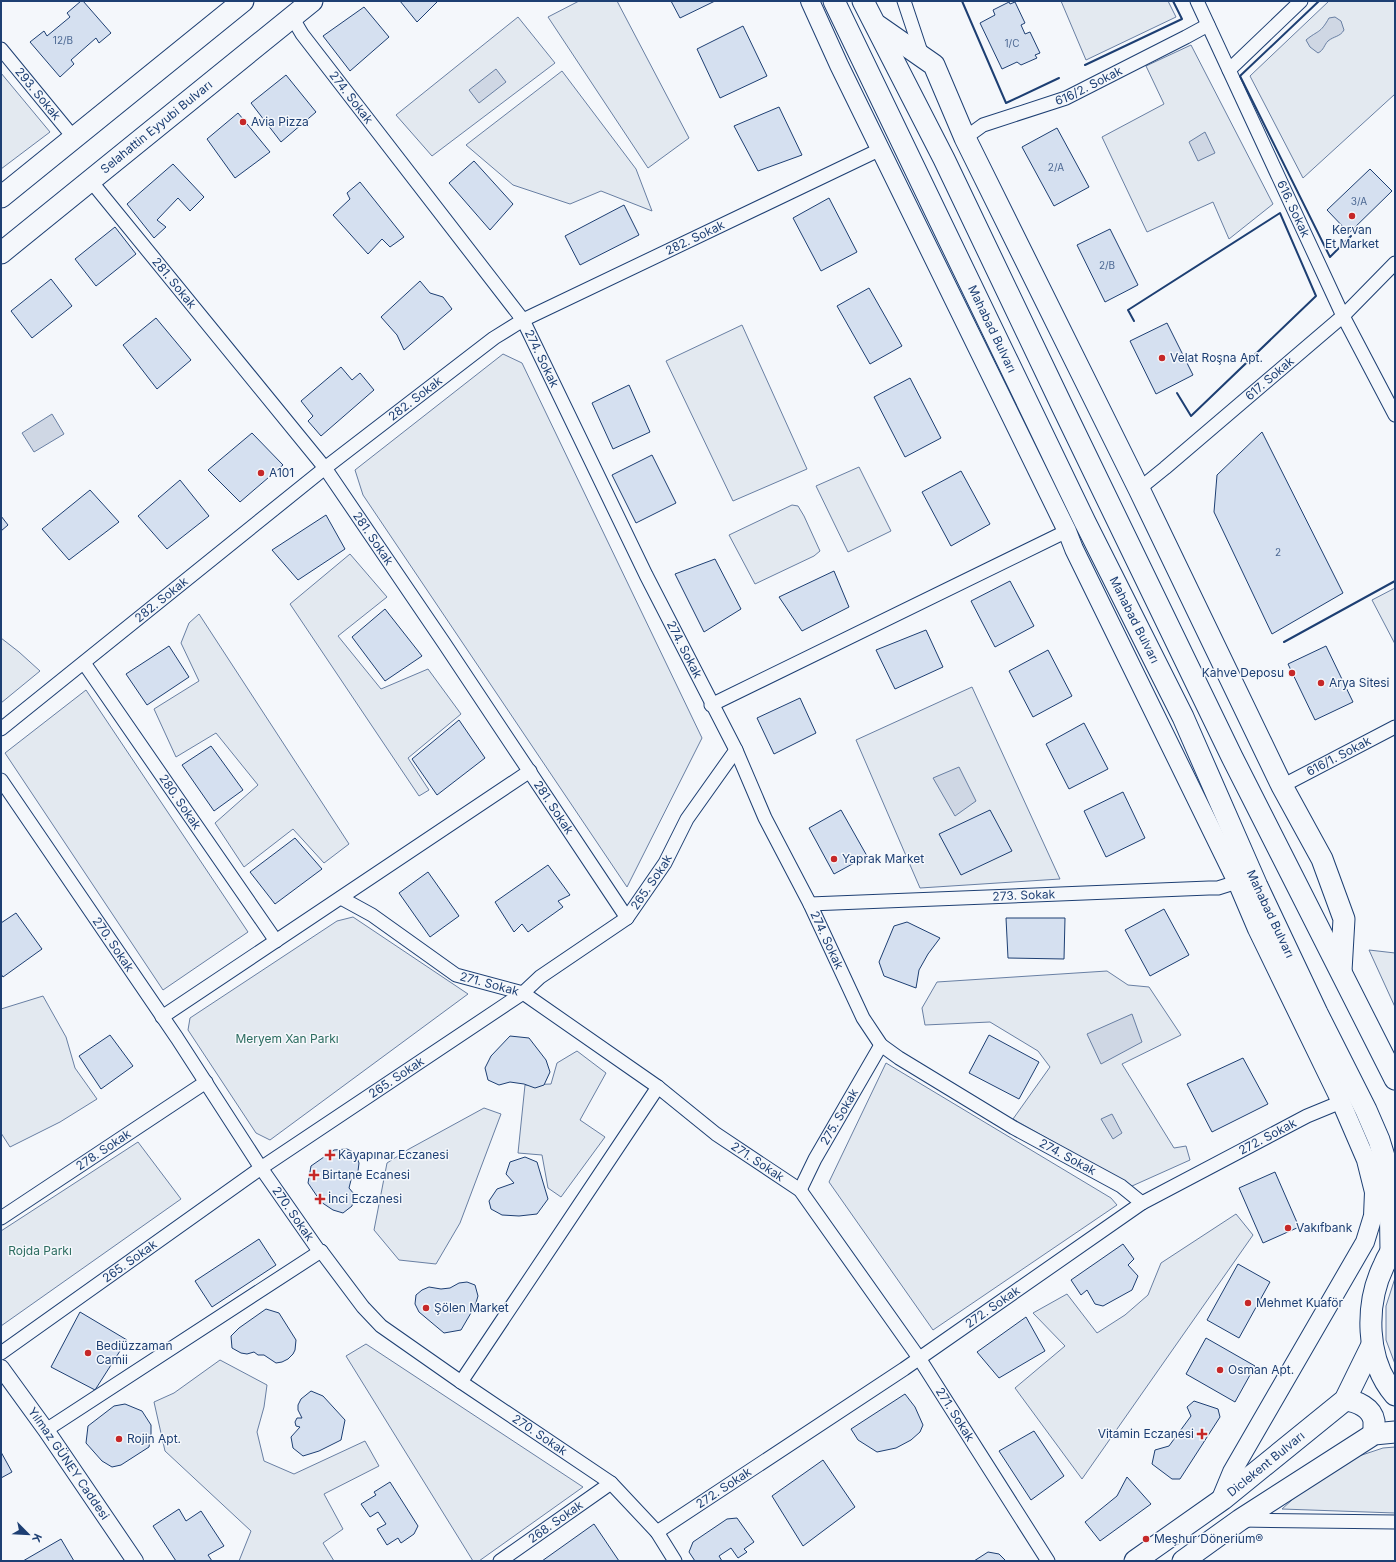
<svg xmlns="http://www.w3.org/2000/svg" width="1396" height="1562" viewBox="0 0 1396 1562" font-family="Inter,sans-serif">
  <rect width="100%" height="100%" fill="#f4f7fb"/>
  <path fill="#e3e9f0" stroke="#687fa3" d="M579,1H617L689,138L648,168L548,17Z
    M1061,1H1168L1176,17L1086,60Z
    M1329,1H1395V94L1303,178L1250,76Z
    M518,17L555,63L432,156L396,115Z
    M1191,45L1273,204L1229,239L1213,202L1147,232L1102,137L1164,104L1146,66Z
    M562,71L636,169L652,211L601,191L570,204L513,185L466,145Z
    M1,73L50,132L1,169Z
    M742,325L807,469L733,501L666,361Z
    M503,354L522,363L702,738L627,887L363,495L355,470Z
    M859,467L891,531L848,552L816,486Z
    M792,505L798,506L804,516L820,551L814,556L755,584L729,535Z
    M350,554L387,597L338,636L381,689L428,669L461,714L408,758L429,790L419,796L290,604Z
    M1395,588V644L1372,600Z
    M199,614L349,844L324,863L293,829L244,867L215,823L258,785L216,733L176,757L154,709L199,681L181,643L189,623Z
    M1,638L19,652L40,671L1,703Z
    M972,687L1060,879L920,888L856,740Z
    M86,690L248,932L163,990L5,753Z
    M353,917L468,994L270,1140L256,1133L188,1030L190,1018L337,921Z
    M1369,950L1395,953V1007Z
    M1107,971L1128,985L1149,987L1181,1035L1122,1064L1174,1148L1186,1146L1190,1160L1132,1186L1013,1119L1050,1067L1038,1051L990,1022L925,1025L922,1008L937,982Z
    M43,996L66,1037L75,1068L97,1099L60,1122L10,1147L1,1133V1009Z
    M577,1051L606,1073L580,1120L605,1137L561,1197L548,1188L542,1155L518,1153L525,1085L551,1084L557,1063Z
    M886,1063L1111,1198L1117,1205L933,1330L829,1182Z
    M484,1108L501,1114L460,1223L436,1264L399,1260L374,1230L387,1163L409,1149Z
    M138,1142L181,1199L1,1326V1231Z
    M1236,1214L1253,1235L1082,1479L1015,1388L1065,1346L1033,1313L1067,1294L1097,1333L1125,1315L1148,1295L1161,1263Z
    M1395,1278V1364L1386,1340V1306Z
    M366,1344L583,1487L479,1561H473L346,1356Z
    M220,1360L267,1385L264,1407L257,1432L264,1461L294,1474L365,1441L379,1466L324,1494L343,1529L323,1543L334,1561H239L251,1531L165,1451L154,1402L174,1393Z
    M1395,1447V1513L1282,1509L1303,1490L1356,1457L1383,1448Z"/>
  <path fill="#cfd7e4" stroke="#687fa3" d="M1335,17L1341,21L1344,30C1340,37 1334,36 1328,41C1324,45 1324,50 1318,53L1310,47L1306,40C1318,30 1320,34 1329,18Z
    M496,69L506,82L479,103L469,90Z
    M1205,132L1215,153L1198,161L1189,142Z
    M52,414L64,434L34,452L22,433Z
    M959,767L976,801L955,816L933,778Z
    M1132,1014L1142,1042L1101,1064L1087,1034Z
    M1112,1114L1122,1133L1113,1139L1101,1119Z"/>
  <path fill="#d5e0f0" stroke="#1d3f73" d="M81,1H83L111,33L99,43L96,38L71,60L74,64L60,77L30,42L44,31L47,36L70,17L67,13Z
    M400,1H438L417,22Z
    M671,1H715L680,18Z
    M1009,2L1010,4L1015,2L1025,23L1021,25L1025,34L1030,32L1040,53L1035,55L1037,58L1021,65L1017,62L1002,69L980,23L995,15L993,10Z
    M364,7L389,37L350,71L323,36Z
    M743,26L767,76L720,98L697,49Z
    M286,75L316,112L281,142L251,103Z
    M779,107L802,155L758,171L734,126Z
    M238,113L270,152L235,178L207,139Z
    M1057,128L1089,187L1054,206L1022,147Z
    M474,161L513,204L490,230L449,183Z
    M173,164L204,197L190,211L178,198L157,220L166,227L154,238L127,204Z
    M1370,169L1392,191L1349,233L1327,210Z
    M360,182L404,237L390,247L382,239L368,254L333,215L350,199L347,193Z
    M829,198L857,252L821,271L793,218Z
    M624,205L639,235L580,265L565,236Z
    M115,227L136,254L96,286L75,259Z
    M1110,229L1138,285L1105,302L1077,245Z
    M51,279L72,306L32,338L11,311Z
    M420,281L430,293L443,297L452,309L404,350L397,335L381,317Z
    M869,288L902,346L870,364L837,306Z
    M156,318L191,360L157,389L123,345Z
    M1167,323L1193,375L1156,394L1130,341Z
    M341,367L352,380L360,373L374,390L321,436L308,421L313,416L301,401Z
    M910,378L941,438L905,457L874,397Z
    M629,385L650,432L613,449L592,403Z
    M1262,432L1343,593L1272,634L1214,512L1217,475Z
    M252,433L283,465L240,502L208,470Z
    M652,455L676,503L636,523L612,475Z
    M961,471L990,524L951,546L922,492Z
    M180,480L209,516L167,549L138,516Z
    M90,490L119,522L69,560L42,529Z
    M326,515L345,549L298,580L272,550Z
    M1,516L8,525L1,531Z
    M715,559L741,609L704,632L675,574Z
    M834,571L849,607L802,631L779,597Z
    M1010,581L1034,626L995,647L971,601Z
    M385,609L422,656L385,681L352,637Z
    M926,630L943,667L895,689L876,650Z
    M169,646L189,677L147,705L126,674Z
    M1326,646L1353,702L1315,720L1288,664Z
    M1048,650L1072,696L1033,717L1009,671Z
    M800,698L816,733L774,754L757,718Z
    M459,720L485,758L437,795L412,759Z
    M1084,723L1108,769L1069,789L1046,744Z
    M211,746L243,790L214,811L182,765Z
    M1123,792L1145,838L1106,857L1084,811Z
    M841,810L867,856L834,874L809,828Z
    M990,810L1012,851L961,875L939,834Z
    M295,838L322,869L275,904L250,872Z
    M548,865L570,895L558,901L563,907L528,932L522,924L514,932L495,902Z
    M428,872L459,916L430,937L399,893Z
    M1164,909L1189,955L1150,976L1125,930Z
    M16,913L42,949L3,977L1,974V923Z
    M1006,918H1065L1064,959L1008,958Z
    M907,922L940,938L928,954L919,970L916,988L884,976L879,962L894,926Z
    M110,1035L133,1066L101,1089L79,1056Z
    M989,1035L1039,1062L1019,1099L969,1073Z
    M510,1036L529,1038L546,1060L550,1072L544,1085L535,1088L524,1084L510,1082L499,1085L488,1080L485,1068L491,1056Z
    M1243,1058L1268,1104L1212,1132L1187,1084Z
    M347,1149L355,1153L359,1163L358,1171L351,1180L349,1188L354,1194L352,1206L343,1213L333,1210L321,1202L308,1183L311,1166L334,1150Z
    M525,1157L537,1162L548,1199L537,1214L519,1216L502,1215L491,1209L489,1201L497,1189L514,1183L506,1174L510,1162Z
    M1275,1172L1299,1227L1263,1243L1239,1188Z
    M259,1239L276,1265L212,1307L195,1281Z
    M1123,1244L1134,1259L1128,1265L1138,1276L1132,1290L1103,1306L1095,1304L1087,1290L1081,1295L1071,1280Z
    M1238,1264L1270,1282L1239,1338L1207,1320Z
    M467,1282L475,1285L478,1296L475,1306L461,1330L444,1333L419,1312L415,1304L416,1295L422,1290L429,1287L441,1289L450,1288L459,1283Z
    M266,1309L279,1313L296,1340L295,1350L293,1354L288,1359L282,1362L276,1363L264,1355H258L254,1352L247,1354L241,1353L232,1348L231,1336L239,1328Z
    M80,1312L127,1340L95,1390L51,1367Z
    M1026,1317L1045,1351L999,1378L977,1352Z
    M1206,1338L1255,1366L1235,1402L1186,1374Z
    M311,1391L323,1396L345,1420L341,1440L319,1451L303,1456L293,1448L291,1437L300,1427L296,1426L295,1422L297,1418H302L298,1410V1405L301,1399Z
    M905,1394L915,1407L923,1425L920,1432L911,1440L896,1448L877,1452L858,1440L851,1429Z
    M1194,1401L1218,1409L1220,1417L1180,1479H1172L1152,1464L1155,1450L1169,1446L1191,1416L1187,1407Z
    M125,1404L142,1411L151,1425V1434L149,1447L121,1465L112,1467L102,1461L86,1443L88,1426L114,1406Z
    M1034,1431L1064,1476L1031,1500L999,1451Z
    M1,1452L12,1472L1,1478Z
    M823,1460L855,1507L803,1546L772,1496Z
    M1127,1477L1151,1504L1100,1541L1085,1522L1117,1496Z
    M390,1482L418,1526L414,1534L401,1543L398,1538L387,1545L377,1529L386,1524L378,1512L370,1517L361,1504L376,1495L374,1492Z
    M179,1509L186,1521L201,1511L224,1546L208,1555L212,1561H176L153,1526Z
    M737,1518L754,1542L744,1549L747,1552L738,1558L731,1548L719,1556L722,1561H695L689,1552L693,1542L727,1519Z
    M594,1524L619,1561H542Z
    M61,1539L74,1561H23Z
    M988,1552L999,1554L1006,1561H974Z"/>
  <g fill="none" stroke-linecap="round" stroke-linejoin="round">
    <g stroke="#1d3f73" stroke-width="15">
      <g id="minor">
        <path d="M904,1L923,58"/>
        <path id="s1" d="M1197,1L1343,316L1395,415"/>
        <path id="s2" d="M292,17L302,34L523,320L646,575L736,750L765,818L810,904L863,1018L881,1045L899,1058L1014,1128L1121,1186L1142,1203"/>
        <path id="s3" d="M1,49L74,138"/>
        <path d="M1229,70L1301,1"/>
        <path id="s4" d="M965,138L983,125L1066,98L1186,37L1208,25"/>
        <path id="s5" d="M90,180L325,468L444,643L627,918"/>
        <path id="s6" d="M1139,489L1165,468L1343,316L1395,263"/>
        <path id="s7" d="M84,663L276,941"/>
        <path d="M711,705L1067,531"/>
        <path id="s8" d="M1,729L325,468L494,338L523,320L881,149"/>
        <path id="s9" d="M1,780L177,1038L261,1168L319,1251H321L363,1307L381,1326L461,1382L611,1483L657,1532L675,1561"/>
        <path id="s10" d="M1282,786L1395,727"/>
        <path id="s11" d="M341,898L372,915L456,975L523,993L658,1087L716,1134L800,1190L919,1358L1048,1561"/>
        <path id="s12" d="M810,904L1209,888H1218L1237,882"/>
        <path d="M162,1017L530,771"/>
        <path id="s13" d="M800,1190L815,1159L881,1045"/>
        <path id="s14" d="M1,1218L206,1082"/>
        <path id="s15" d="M1,1353L261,1168L523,993L540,977L627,918L665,863L687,819L736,750"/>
        <path d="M461,1382L658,1087"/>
        <path d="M46,1430L321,1251"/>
        <path d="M1241,1520L1395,1522"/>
        <path id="s16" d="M657,1532L904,1369L1142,1203L1307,1116L1341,1102"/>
        <path id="s17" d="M500,1561L611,1483"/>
      </g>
    </g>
    <g stroke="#1d3f73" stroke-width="18">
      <g id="tertiary">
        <path id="s18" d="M1,1368L46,1430L135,1561"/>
      </g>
    </g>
    <g stroke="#1d3f73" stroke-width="20">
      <path id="secondary" d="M810,1L839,65L1067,531L1074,549L1237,882L1257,929L1341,1102L1366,1160L1374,1192L1373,1216L1365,1242L1232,1472L1220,1501"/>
    </g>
    <g stroke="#1d3f73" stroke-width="23">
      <g id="primary">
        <path id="s19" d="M834,1L1085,522L1183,717L1257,886L1317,1013L1366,1110L1379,1140L1386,1163L1390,1184L1391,1251"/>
        <path d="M863,1L944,159L1063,408L1232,757L1395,1079"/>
        <path d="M878,26L934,65L965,138L1139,489L1282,786L1322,859L1344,919L1341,971"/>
        <path d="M1,197L243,1"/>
        <path id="s20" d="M1,253L312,1"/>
        <path d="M1395,1247C1390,1252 1387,1258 1384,1265C1365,1304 1365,1360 1395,1395"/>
        <path d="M1345,1400C1357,1401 1372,1408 1374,1421C1374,1425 1374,1430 1374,1434"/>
        <path id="s21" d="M1135,1561L1223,1499L1345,1400L1372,1345"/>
        <path d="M1183,1561L1240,1520L1374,1434L1395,1432"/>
      </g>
    </g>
    <use href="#minor" stroke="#f4f7fb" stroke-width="13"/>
    <use href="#tertiary" stroke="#f4f7fb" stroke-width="16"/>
    <use href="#secondary" stroke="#f4f7fb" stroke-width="18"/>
    <use href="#primary" stroke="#f4f7fb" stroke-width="21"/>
    <path stroke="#1d3f73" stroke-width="2" d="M962,1L1006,103L1059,78
      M1319,1L1240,76L1330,257L1351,236
      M1085,65L1182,19L1173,1
      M1134,321L1128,310L1280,213L1316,296L1191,416L1177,393
      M1284,642L1395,581"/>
  </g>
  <g fill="#c62828" stroke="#f4f7fb" stroke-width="1.5">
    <circle cx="243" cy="122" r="4"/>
    <circle cx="1352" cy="216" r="4"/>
    <circle cx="1162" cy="358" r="4"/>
    <circle cx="261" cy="473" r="4"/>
    <circle cx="1292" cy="673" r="4"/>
    <circle cx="1321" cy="683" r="4"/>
    <circle cx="834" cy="859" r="4"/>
    <path d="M328 1149h4v4h4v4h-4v4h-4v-4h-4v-4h4z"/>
    <path d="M312 1169h4v4h4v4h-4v4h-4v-4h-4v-4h4z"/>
    <path d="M318 1193h4v4h4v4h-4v4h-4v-4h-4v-4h4z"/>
    <circle cx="1288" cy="1228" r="4"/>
    <circle cx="1248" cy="1303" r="4"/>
    <circle cx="426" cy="1308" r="4"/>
    <circle cx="88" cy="1353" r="4"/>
    <circle cx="1220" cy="1370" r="4"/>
    <path d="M1200 1428h4v4h4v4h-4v4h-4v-4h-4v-4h4z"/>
    <circle cx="119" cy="1439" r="4"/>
    <circle cx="1146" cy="1539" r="4"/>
  </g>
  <g text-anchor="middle" stroke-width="3" stroke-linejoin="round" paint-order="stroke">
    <g font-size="10" fill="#4b6792">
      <text x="63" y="44">12/B</text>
      <text x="1012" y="47">1/C</text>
      <text x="1056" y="171">2/A</text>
      <text x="1359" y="205">3/A</text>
      <text x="1107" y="269">2/B</text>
      <text x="1278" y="556">2</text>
    </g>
    <g font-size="12" fill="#1d3f73" stroke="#f4f7fb">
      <text dy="4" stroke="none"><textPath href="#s4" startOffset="135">616/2. Sokak</textPath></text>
      <text dy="4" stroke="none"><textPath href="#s3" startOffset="58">293. Sokak</textPath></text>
      <text dy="4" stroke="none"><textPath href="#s2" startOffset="100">274. Sokak</textPath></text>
      <text dy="4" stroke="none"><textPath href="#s20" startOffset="200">Selahattin Eyyubi Bulvarı</textPath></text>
      <text dy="4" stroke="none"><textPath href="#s1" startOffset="229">616. Sokak</textPath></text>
      <text dy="4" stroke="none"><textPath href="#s8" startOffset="854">282. Sokak</textPath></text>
      <text dy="4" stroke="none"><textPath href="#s5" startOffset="133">281. Sokak</textPath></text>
      <text dy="4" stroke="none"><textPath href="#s19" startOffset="364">Mahabad Bulvarı</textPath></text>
      <text dy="4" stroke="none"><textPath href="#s2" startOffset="424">274. Sokak</textPath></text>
      <text dy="4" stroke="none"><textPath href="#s6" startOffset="171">617. Sokak</textPath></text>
      <text dy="4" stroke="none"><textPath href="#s8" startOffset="530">282. Sokak</textPath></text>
      <text dy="4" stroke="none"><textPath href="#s5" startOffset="457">281. Sokak</textPath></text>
      <text dy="4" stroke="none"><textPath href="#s8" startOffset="206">282. Sokak</textPath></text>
      <text dy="4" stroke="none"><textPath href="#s19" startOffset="688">Mahabad Bulvarı</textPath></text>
      <text dy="4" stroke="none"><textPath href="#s2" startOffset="748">274. Sokak</textPath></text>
      <text dy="4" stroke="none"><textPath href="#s10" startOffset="64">616/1. Sokak</textPath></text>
      <text dy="4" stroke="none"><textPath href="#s7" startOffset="169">280. Sokak</textPath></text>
      <text dy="4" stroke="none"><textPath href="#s5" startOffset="781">281. Sokak</textPath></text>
      <text dy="4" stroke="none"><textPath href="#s15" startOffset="806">265. Sokak</textPath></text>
      <text dy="4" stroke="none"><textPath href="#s12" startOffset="214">273. Sokak</textPath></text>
      <text dy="4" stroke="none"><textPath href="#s19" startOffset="1012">Mahabad Bulvarı</textPath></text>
      <text dy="4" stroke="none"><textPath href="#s2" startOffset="1072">274. Sokak</textPath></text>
      <text dy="4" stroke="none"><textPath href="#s9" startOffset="199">270. Sokak</textPath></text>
      <text dy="4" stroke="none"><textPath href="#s11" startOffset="173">271. Sokak</textPath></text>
      <text dy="4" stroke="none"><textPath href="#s15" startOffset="482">265. Sokak</textPath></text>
      <text dy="4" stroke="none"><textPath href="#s13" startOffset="83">275. Sokak</textPath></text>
      <text dy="4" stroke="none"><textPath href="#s16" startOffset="728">272. Sokak</textPath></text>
      <text dy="4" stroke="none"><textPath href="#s14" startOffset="123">278. Sokak</textPath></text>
      <text dy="4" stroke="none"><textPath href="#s2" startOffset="1408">274. Sokak</textPath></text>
      <text dy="4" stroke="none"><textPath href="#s11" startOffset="497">271. Sokak</textPath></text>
      <text dy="4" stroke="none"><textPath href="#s9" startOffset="523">270. Sokak</textPath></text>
      <text dy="4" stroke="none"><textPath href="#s15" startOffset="158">265. Sokak</textPath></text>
      <text dy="4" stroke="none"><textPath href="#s16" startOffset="404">272. Sokak</textPath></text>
      <text dy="4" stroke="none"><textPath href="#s11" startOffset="821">271. Sokak</textPath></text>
      <text dy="4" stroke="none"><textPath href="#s9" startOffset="859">270. Sokak</textPath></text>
      <text dy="4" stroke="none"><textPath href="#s18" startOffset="117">Yılmaz GÜNEY Caddesi</textPath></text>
      <text dy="4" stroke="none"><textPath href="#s21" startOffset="163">Diclekent Bulvarı</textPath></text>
      <text dy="4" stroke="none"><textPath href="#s16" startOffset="80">272. Sokak</textPath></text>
      <text dy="4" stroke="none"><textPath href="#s17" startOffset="68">268. Sokak</textPath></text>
    </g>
    <g font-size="12" fill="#1d3f73" stroke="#f4f7fb" text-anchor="start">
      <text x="251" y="126">Avia Pizza</text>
      <text x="1352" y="234" text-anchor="middle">Kervan<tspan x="1352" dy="14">Et Market</tspan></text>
      <text x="1170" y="362">Velat Roşna Apt.</text>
      <text x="269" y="477">A101</text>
      <text x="1284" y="677" text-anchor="end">Kahve Deposu</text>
      <text x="1329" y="687">Arya Sitesi</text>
      <text x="842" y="863">Yaprak Market</text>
      <text x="338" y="1159">Kayapınar Eczanesi</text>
      <text x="322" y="1179">Birtane Ecanesi</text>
      <text x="328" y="1203">İnci Eczanesi</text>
      <text x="1296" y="1232">Vakıfbank</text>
      <text x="1256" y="1307">Mehmet Kuaför</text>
      <text x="434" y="1312">Şölen Market</text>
      <text x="96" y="1350">Bediüzzaman<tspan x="96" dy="14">Camii</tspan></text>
      <text x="1228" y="1374">Osman Apt.</text>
      <text x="1194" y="1438" text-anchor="end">Vitamin Eczanesi</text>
      <text x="127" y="1443">Rojin Apt.</text>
      <text x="1154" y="1543">Meşhur Dönerium®</text>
    </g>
    <g font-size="12" fill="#2c6c60" stroke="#f4f7fb">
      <text x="287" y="1043">Meryem Xan Parkı</text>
      <text x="40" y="1255">Rojda Parkı</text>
    </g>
  </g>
  <rect width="1396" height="1562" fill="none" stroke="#1d3f73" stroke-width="4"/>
  <g transform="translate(28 1534) rotate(114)" stroke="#f4f7fb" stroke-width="3" paint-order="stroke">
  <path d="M0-3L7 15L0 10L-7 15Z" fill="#1d3f73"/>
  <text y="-6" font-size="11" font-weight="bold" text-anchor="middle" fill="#1d3f73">K</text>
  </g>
</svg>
